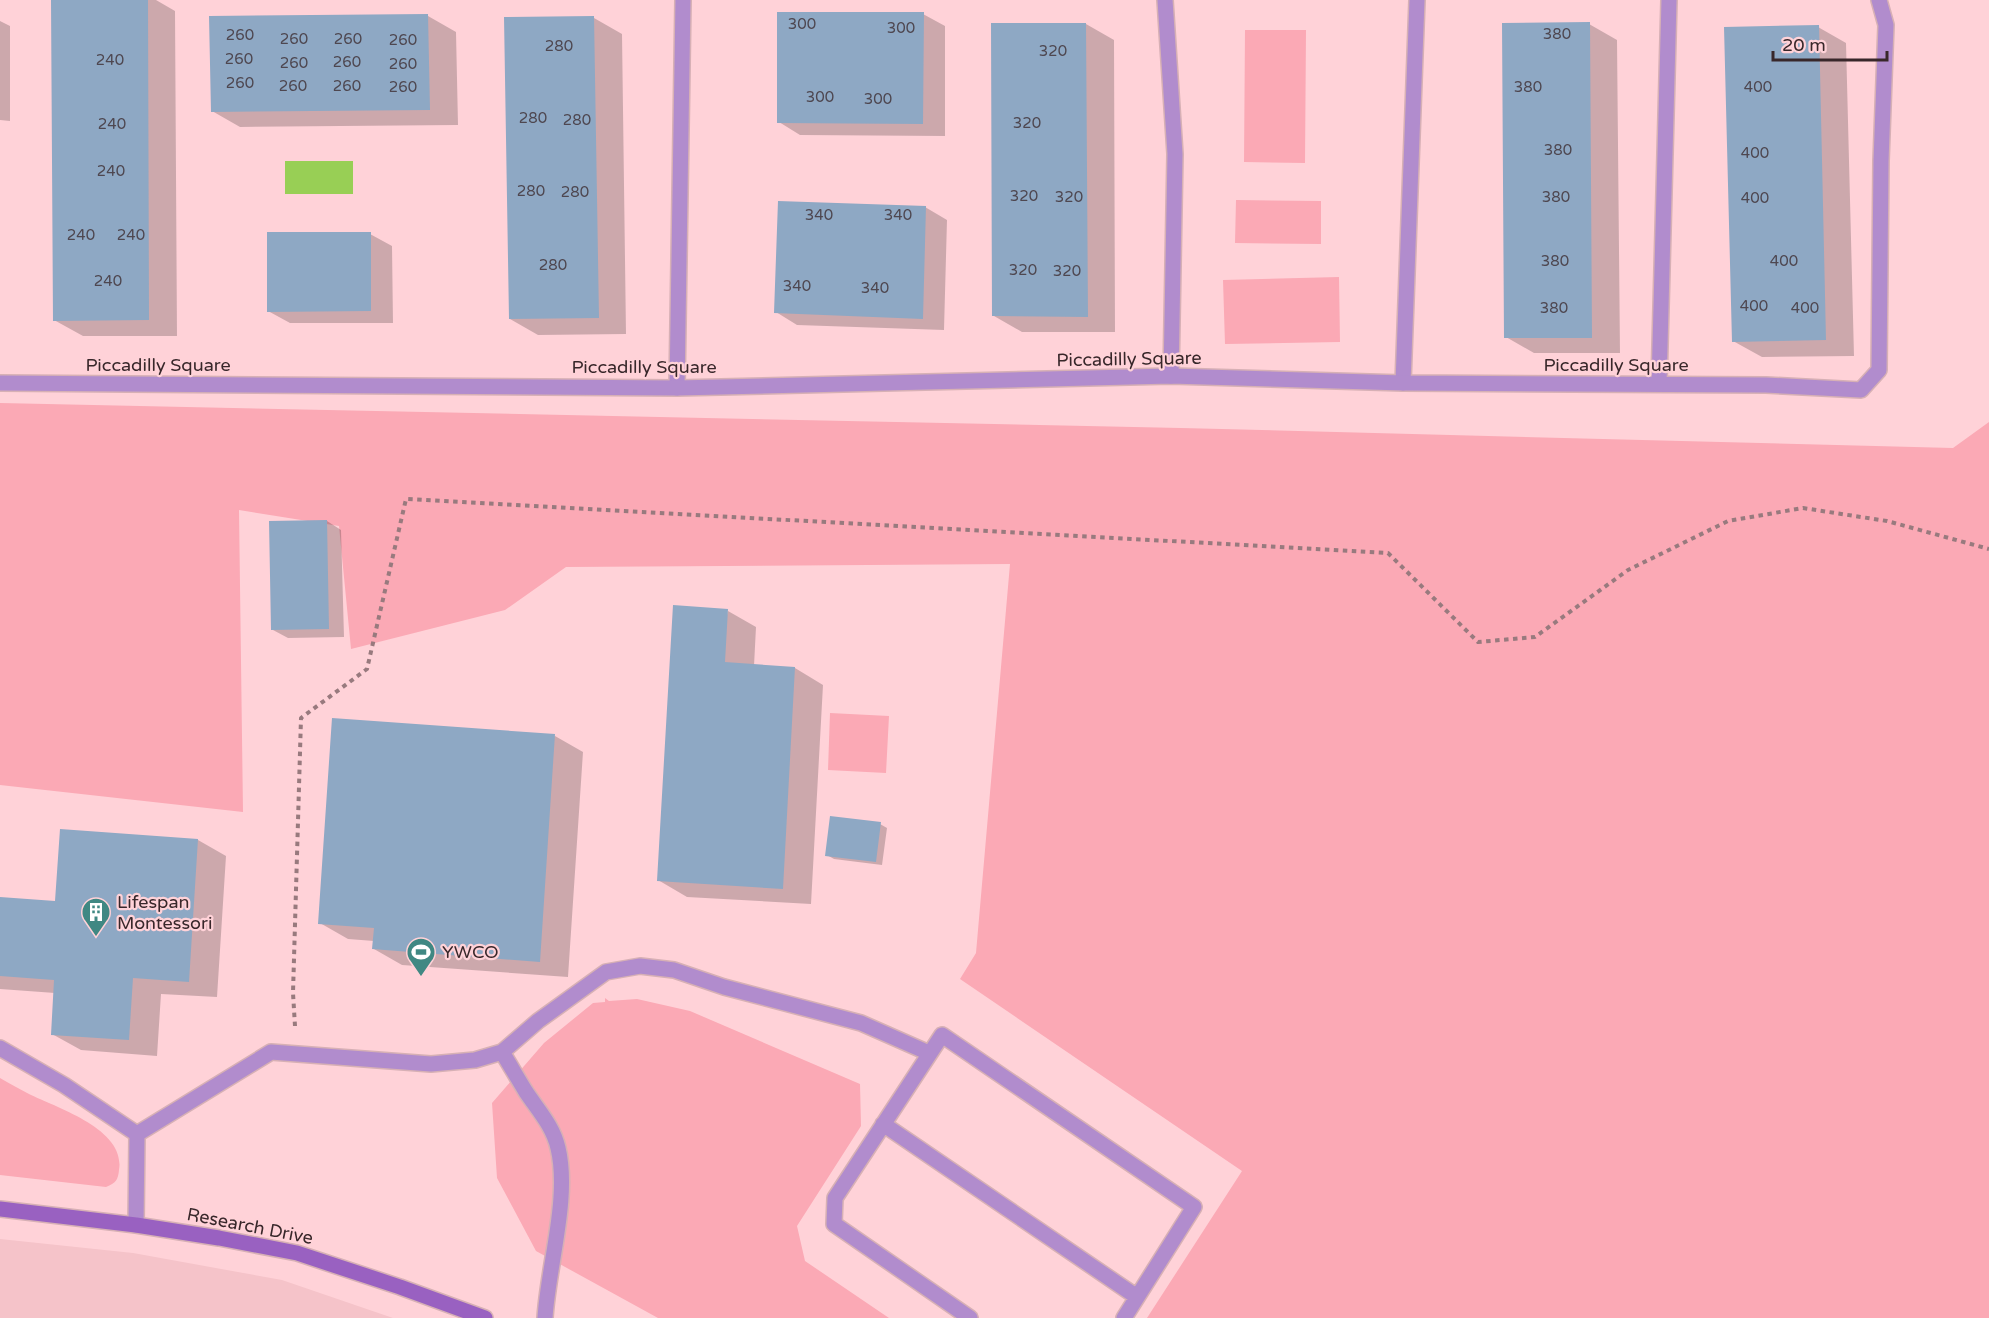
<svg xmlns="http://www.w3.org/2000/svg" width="1989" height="1318" viewBox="0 0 1989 1318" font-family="'Varela Round',sans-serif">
  <rect width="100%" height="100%" fill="#ffd2d8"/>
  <path fill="#f5c3c9" d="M0,1239L133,1253L282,1280L393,1318H0Z"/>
  <path fill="#fba9b5" d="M1245,30H1306L1305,163L1244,162Z
    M1236,200L1321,201V244L1235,243Z
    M1339,277L1340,342L1225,344L1223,280Z
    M0,403L1181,428L1953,448L1989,422V1318H1147L1242,1171L960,979L976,953L1010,564L566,567L505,610L351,649L339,526L239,510L243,812L0,785Z
    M830,713L889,716L886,773L828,770Z
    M605,998L609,1001L637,999L690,1011L860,1084L861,1126L797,1226L805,1261L889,1318H658L536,1251L497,1178L492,1103L544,1043L593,1003L605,1002Z
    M0,1078C9,1083 19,1089 29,1094C57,1108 126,1129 119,1170C118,1180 116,1183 106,1187L0,1175Z"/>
  <path fill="#98cf55" d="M285,161H353V194H285Z"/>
  <path fill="#0003" d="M53,0H156L175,11L177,336H83L54,320Z
    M923,14L945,26V136L800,135L779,122Z
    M428,16L456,32L458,125L240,127L212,111Z
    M594,18L622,34L626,334L538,335L510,319Z
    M0,21L10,26V121L0,120Z
    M1086,24L1114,40L1115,332H1022L994,316Z
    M1589,24L1617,40L1620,353H1534L1506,337Z
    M1818,27L1846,43L1854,356L1762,357L1733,341Z
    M925,207L947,220L944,330L797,325L776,312Z
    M370,234L392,246L393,323H290L268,311Z
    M327,521L341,530L344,637L288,638L273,630Z
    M728,611L756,627L754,666L795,668L823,685L811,904L687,897L658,880Z
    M555,736L583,752L568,977L402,965L374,949V941L348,939L320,923Z
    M880,824L887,828L882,865L834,859L827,855Z
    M61,830L198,840L226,856L217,997L161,994L157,1056L81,1050L52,1034L55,993L0,989V899L56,903Z"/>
  <path fill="#8ea8c4" d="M51,0H148L149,320L53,321Z
    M777,12H924L923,124L777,123Z
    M428,14L430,110L211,112L209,16Z
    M594,16L599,318L509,319L504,17Z
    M1590,22L1592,338H1504L1502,23Z
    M991,23H1086L1088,317L992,316Z
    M1819,25L1826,340L1732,342L1724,27Z
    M778,201L926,206L923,319L774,313Z
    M267,232H371V311L267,312Z
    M327,520L329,629L271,630L269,521Z
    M673,605L728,609L725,662L795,667L783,889L657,881Z
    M332,718L555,734L540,962L372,949L374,928L318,924Z
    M830,816L881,822L876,862L825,856Z
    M60,829L198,839L189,982L133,978L129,1040L51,1035L54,980L0,976V897L55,901Z"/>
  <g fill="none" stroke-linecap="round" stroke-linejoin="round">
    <g stroke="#d7b0b5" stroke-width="18">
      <path id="lane" d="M1165,0L1175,154L1171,376
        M1403,383L1417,0
        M1659,384L1669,0
        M677,388L683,0
        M0,1048L64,1085L137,1134
        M502,1052C510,1065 518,1079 526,1092C538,1110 553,1126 558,1148C570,1198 548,1266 545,1318
        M883,1124L1137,1297
        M137,1134L271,1052L431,1064L475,1060L502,1052L538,1021L606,972L640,966L674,970L724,987L861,1023L929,1053
        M136,1225L137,1134
        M970,1318L834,1224L835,1198L942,1035L1194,1207L1124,1318"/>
    </g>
    <g stroke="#d7b0b5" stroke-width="18">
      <path id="street" d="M0,383L677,388L1171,376L1403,383L1766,385L1861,390L1879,370L1881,161L1886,25L1879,0"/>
    </g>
    <g stroke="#d7b0b5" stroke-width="18">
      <path id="secondary" d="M0,1209L136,1225L219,1238L297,1253L400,1287L485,1318"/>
    </g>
    <path stroke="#987a7e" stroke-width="4" stroke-dasharray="4.5 4.5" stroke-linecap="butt" d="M295,1026L293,993L301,718L367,669L406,499L1388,553L1478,642L1535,637L1628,570L1728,521L1803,508L1887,521L1989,549"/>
    <use href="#lane" stroke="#b18ccd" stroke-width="15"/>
    <use href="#street" stroke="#b18ccd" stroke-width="15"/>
    <use href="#secondary" stroke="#9961c1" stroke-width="15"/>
  </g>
  <defs>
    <g id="building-pin" transform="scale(1.5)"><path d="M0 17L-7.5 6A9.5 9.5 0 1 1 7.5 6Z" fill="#408883" stroke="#ffd2d8"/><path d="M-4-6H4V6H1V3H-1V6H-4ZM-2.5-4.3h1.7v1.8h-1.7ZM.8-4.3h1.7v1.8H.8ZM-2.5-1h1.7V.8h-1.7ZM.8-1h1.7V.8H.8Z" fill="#fff"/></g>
    <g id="stadium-pin" transform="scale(1.5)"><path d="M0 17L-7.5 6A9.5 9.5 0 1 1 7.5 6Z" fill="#408883" stroke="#ffd2d8"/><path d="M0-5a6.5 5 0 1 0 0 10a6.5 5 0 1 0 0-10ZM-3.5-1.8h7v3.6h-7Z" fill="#fff"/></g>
  </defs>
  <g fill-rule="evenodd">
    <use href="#building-pin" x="96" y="912"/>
    <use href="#stadium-pin" x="421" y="952"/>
  </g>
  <g text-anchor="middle" stroke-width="4.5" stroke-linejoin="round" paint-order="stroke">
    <g font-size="15" fill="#4e4750">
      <text x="802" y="29">300</text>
      <text x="901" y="33">300</text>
      <text x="1557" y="39">380</text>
      <text x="240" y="40">260</text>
      <text x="294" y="44">260</text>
      <text x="348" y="44">260</text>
      <text x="403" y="45">260</text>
      <text x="559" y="51">280</text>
      <text x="1053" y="56">320</text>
      <text x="239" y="64">260</text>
      <text x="110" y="65">240</text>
      <text x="347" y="67">260</text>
      <text x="294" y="68">260</text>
      <text x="403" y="69">260</text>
      <text x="240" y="88">260</text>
      <text x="293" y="91">260</text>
      <text x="347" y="91">260</text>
      <text x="403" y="92">260</text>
      <text x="1528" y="92">380</text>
      <text x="1758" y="92">400</text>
      <text x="820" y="102">300</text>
      <text x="878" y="104">300</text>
      <text x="533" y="123">280</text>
      <text x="577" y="125">280</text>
      <text x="1027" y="128">320</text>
      <text x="112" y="129">240</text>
      <text x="1558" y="155">380</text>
      <text x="1755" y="158">400</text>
      <text x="111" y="176">240</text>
      <text x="531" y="196">280</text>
      <text x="575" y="197">280</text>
      <text x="1024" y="201">320</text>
      <text x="1069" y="202">320</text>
      <text x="1556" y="202">380</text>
      <text x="1755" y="203">400</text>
      <text x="819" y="220">340</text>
      <text x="898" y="220">340</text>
      <text x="81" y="240">240</text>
      <text x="131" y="240">240</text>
      <text x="1555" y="266">380</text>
      <text x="1784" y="266">400</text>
      <text x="553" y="270">280</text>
      <text x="1023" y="275">320</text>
      <text x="1067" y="276">320</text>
      <text x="108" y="286">240</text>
      <text x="797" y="291">340</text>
      <text x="875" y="293">340</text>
      <text x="1754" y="311">400</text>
      <text x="1554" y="313">380</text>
      <text x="1805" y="313">400</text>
    </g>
    <g font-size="18" fill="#38272a" stroke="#ffd2d8">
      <text transform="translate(1129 359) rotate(-1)" y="6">Piccadilly Square</text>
      <text x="158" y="371">Piccadilly Square</text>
      <text x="1616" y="371">Piccadilly Square</text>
      <text x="644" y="373">Piccadilly Square</text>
      <text transform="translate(250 1226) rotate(11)" y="6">Research Drive</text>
    </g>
    <g font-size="18" fill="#38272a" stroke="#ffd2d8" text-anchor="start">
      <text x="117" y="908">Lifespan<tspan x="117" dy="21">Montessori</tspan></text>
      <text x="442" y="958">YWCO</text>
    </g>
  </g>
  <path d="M1773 51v9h114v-9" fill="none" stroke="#38272a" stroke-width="3"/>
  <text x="1782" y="51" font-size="18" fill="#38272a" stroke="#ffd2d8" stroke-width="4.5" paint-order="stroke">20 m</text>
</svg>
